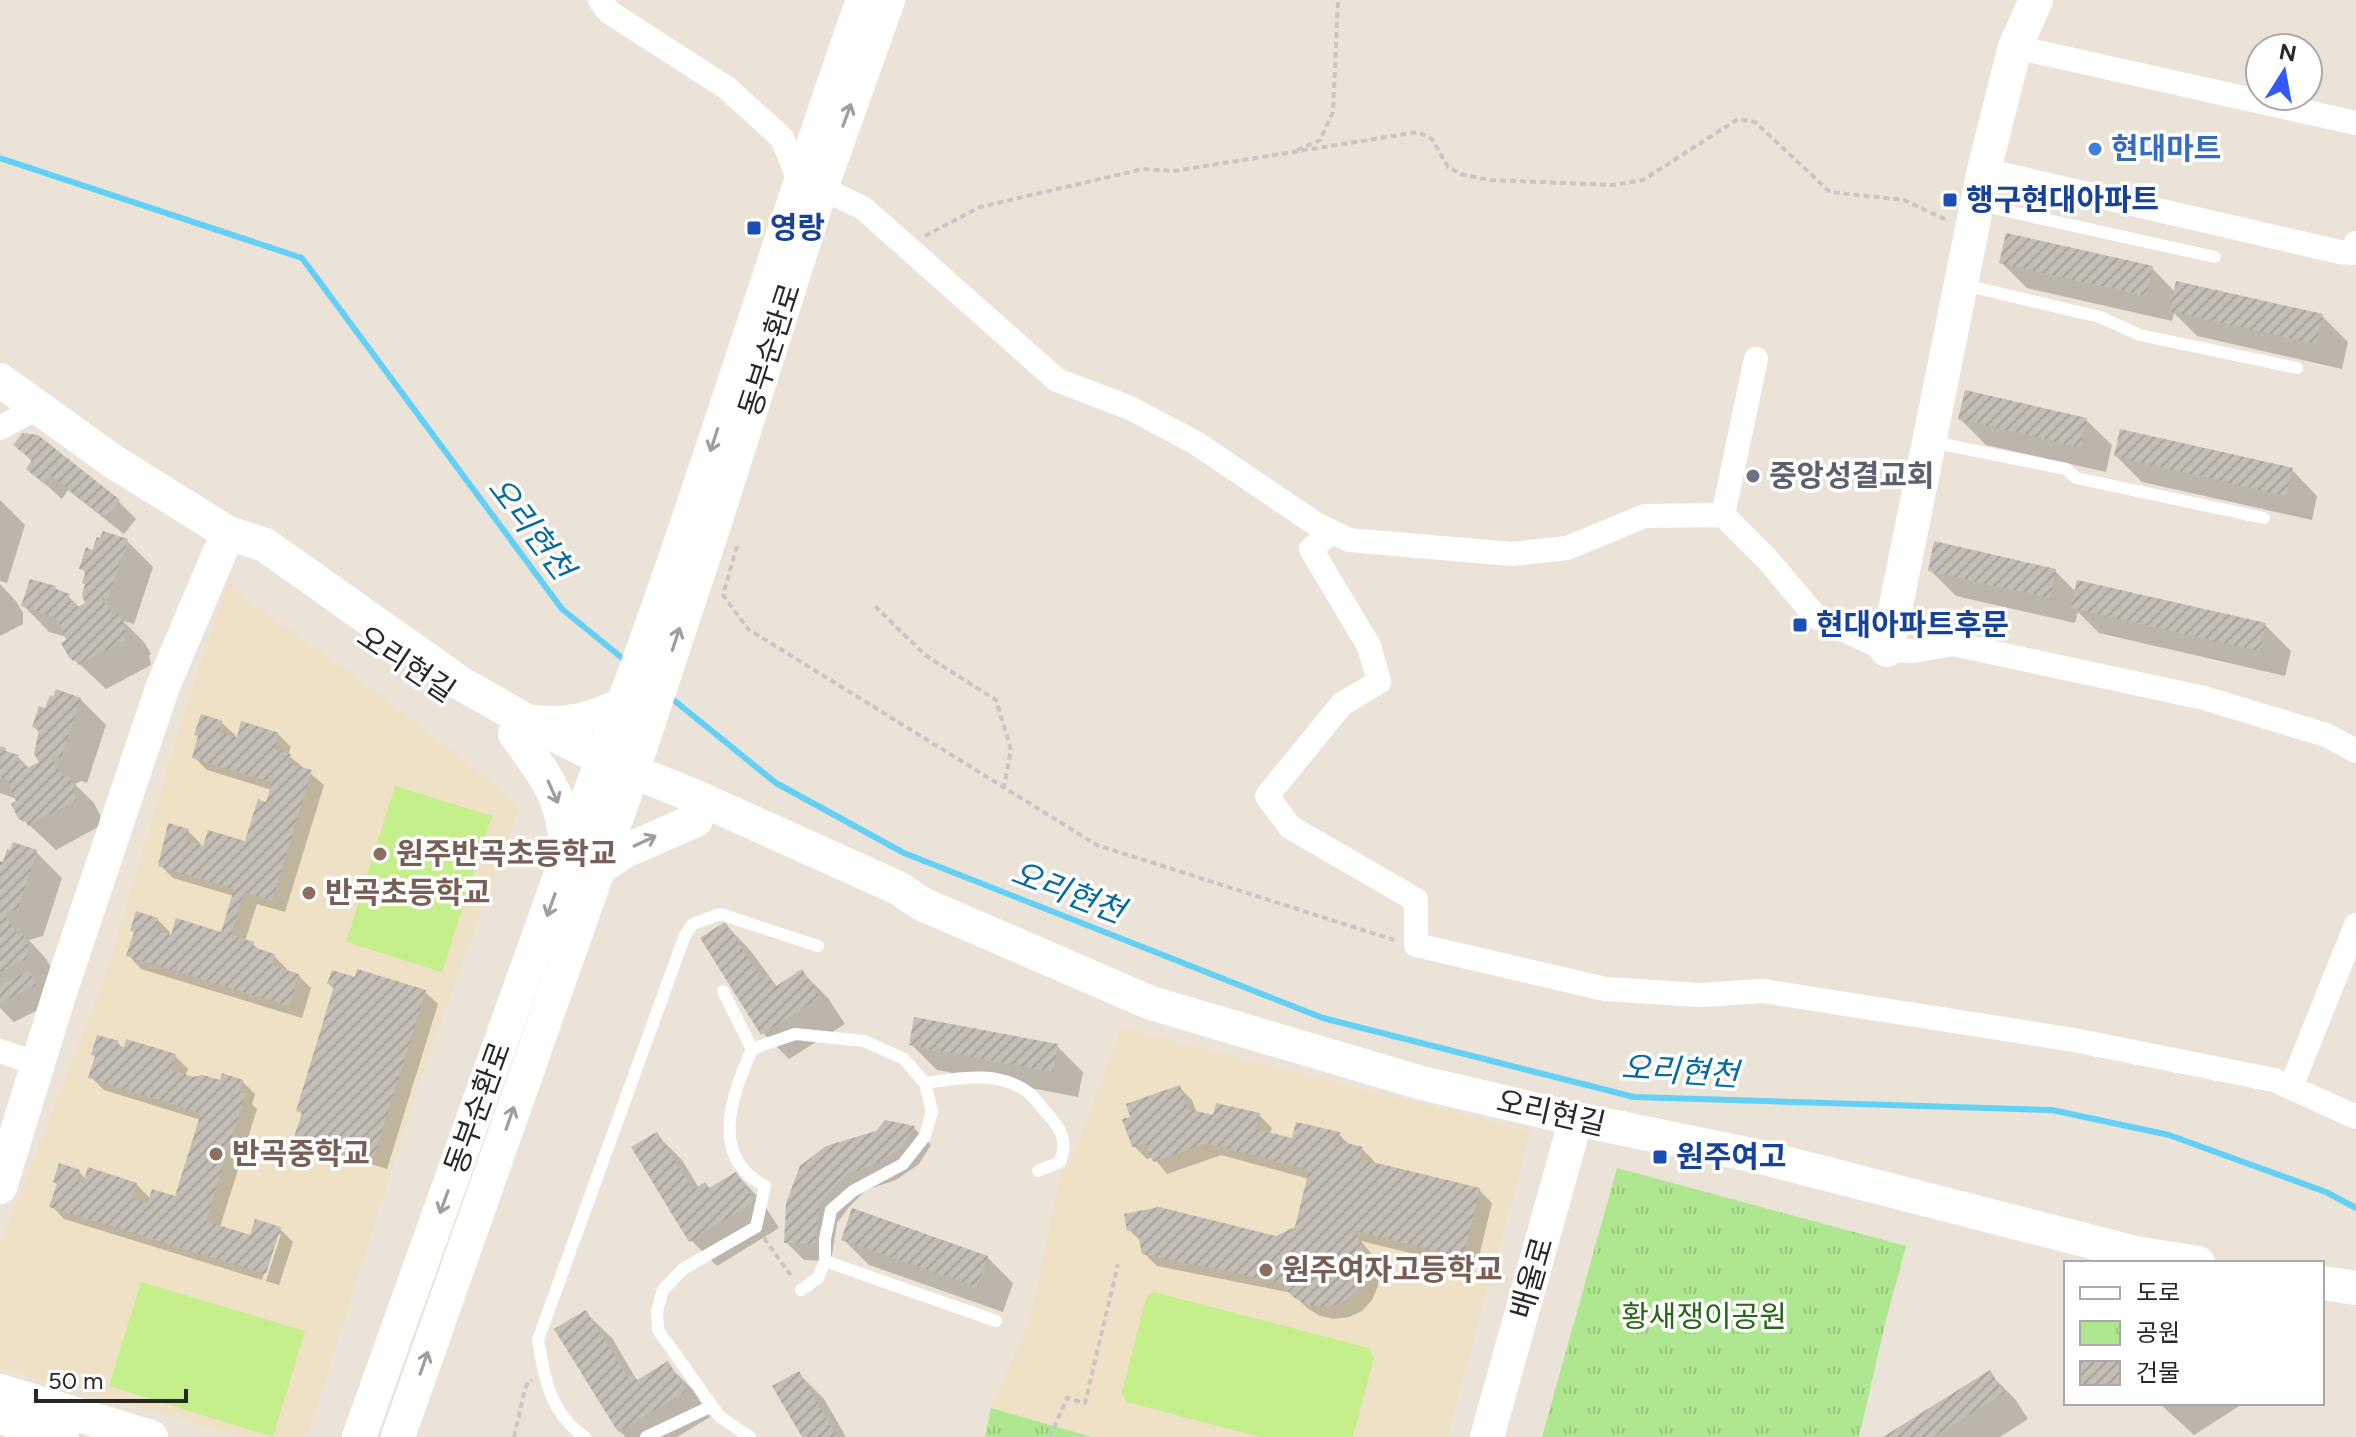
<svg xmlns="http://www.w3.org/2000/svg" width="2356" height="1437" viewBox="0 0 2356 1437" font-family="Figtree,'Noto Sans KR',sans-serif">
  <defs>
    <pattern id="park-tufts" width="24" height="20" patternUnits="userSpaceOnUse" patternTransform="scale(2)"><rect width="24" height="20" fill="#aee790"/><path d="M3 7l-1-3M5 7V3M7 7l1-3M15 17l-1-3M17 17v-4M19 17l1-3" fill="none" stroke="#96c67c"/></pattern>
    <pattern id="building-hatch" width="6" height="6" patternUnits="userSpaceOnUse" patternTransform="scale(2)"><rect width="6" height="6" fill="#c3bdb5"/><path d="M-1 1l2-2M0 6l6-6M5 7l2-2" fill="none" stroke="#a8a29c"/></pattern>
  </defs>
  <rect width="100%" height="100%" fill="#ece3d8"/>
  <path fill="#efe1c6" d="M227,585L357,677L510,796L519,808L418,1085L354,1063L418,1086L309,1432L300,1437H244L0,1368V1245L104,979L189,697Z
    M1121,1028L1531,1131L1447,1437H1092L991,1408L1031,1316L1060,1175L1073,1156Z"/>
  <path fill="url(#park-tufts)" d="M1617,1168L1906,1246L1885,1324L1859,1437H1542Z
    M991,1408L1092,1437H985Z"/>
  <path fill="#c5ef8b" d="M395,786L492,816L442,972L346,942Z
    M141,1282L305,1331L273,1437L109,1386Z
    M1154,1292L1369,1348L1374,1358L1353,1437H1261L1126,1402L1122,1393L1146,1298Z"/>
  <path fill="#0003" d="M2001,262L2152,268L2175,292L2322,316L2348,342L2342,369L2197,336L2174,313L2172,321L2027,288Z
    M1960,419L2086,420L2112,445L2106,472L1986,445Z
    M37,437L119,502L136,519L124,534L68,490L62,499L28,469L33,462L16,445Z
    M2116,456L2292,470L2317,496L2312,520L2142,482Z
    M0,500L25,525L7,583L0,581Z
    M127,541L153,567L134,624L123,621L144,642L151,654L149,655L151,665L106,689L75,660L67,637L49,632L24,606L55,588L68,596L80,608L88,603L87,574L81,568L94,552Z
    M1930,570L2055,571L2076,592L2265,625L2291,651L2285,676L2099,633L2078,612L2075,623L1956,596Z
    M0,584L16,601L23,613V624L0,636Z
    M80,699L106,725L87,783L81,781L75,784L94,803L100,815V826L56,850L25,821L17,799L0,793V748L18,757L30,769L41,762L40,733L34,727L47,711Z
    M222,723L235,735L234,739L278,734L291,747L288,755L324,785L285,912L257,904L245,941L253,944L262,952L274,956L287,969L286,972L298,975L311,988L302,1018L141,969L129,956L157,919L170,932L169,936L222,934L234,896L173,878L160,865L188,831L201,844L200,847L246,844L267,805L272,790L207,770L194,757Z
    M36,852L62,878L43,936L29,940L47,960L53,972L52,1003L14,1022L0,1008V863Z
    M725,924L750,950L778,988L802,972L828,998L845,1024L789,1059L763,1033Z
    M356,979L425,992L438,1004L387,1169L321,1148L320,1153L309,1150L296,1137L303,1115L298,1110L335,990L329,984Z
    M118,1043L125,1050L175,1056L188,1069L185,1077L221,1083L242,1081L255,1094L252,1104L257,1109L220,1227L251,1237L280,1229L293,1242L279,1285L266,1281L281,1234H277L262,1280L64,1219L52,1206L79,1172L86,1179L136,1184L151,1199H177L201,1120L104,1090L91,1077L97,1058L93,1054Z
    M911,1044L1057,1046L1083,1072L1078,1097L937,1070Z
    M1179,1087L1192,1100L1197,1113L1215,1118L1259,1115L1272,1128L1270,1134L1294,1140L1339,1134L1350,1146L1362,1149L1375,1162V1165L1479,1190L1492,1203L1476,1269L1361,1241L1374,1257L1378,1271V1286L1372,1300L1362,1311L1349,1317L1334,1319L1320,1316L1307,1308L1292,1293L1157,1266L1144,1253L1142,1242L1129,1230L1126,1216L1276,1239L1297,1228L1309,1179L1221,1155L1167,1174L1153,1157L1147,1159L1134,1146Z
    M885,1122L914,1128L931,1145L919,1164L896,1180L866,1190L849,1207L837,1223L831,1261L804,1260L786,1242Z
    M656,1134L682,1160L699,1188L710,1190L736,1174L761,1200L779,1228L717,1266L691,1240Z
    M843,1239L987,1257L1013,1283L1003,1312L869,1265Z
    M586,1313L612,1338L638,1382L667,1364L693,1390L710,1417L677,1437H626L619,1431Z
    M798,1373L824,1399L846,1437H804Z
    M1989,1373L2015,1399L2028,1419L2000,1437H1889Z
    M2159,1403H2244L2194,1435Z"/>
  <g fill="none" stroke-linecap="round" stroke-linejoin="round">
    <path stroke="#63d0f6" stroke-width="6" d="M0,158L302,258L562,609L627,662
      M670,697L776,783L904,853L1323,1018L1634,1097L2052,1110L2169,1135L2326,1192L2356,1208"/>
  </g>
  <path fill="url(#building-hatch)" d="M2006,233L2153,266L2146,296L1999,263Z
    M2176,281L2323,314L2316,344L2169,311Z
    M1965,390L2087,418L2080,447L1958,419Z
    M2120,429L2293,468L2286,496L2114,456Z
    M23,433L38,435L120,500L106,518L50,475L43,483L26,469L32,460L13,445Z
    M103,531L128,539L108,600L101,598L114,616L119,614L126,627L124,629L127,634L124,636L126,639L78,665L76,660L73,661L69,657L61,643L66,640L57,618L21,606L30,579L56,586L55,589L70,594L68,600L74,602L73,605L78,607L85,603L82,595L85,584L82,583L86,571L79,569L86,547L92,550L97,537L100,538Z
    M1934,541L2056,569L2050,598L1928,571Z
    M2077,580L2266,623L2260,651L2071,608Z
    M56,689L81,698L61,758L54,756L51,758L64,777L68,775L76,789L73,790L76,800L28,826L26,821L23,822L18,818L11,804L16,801L7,779L0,777V746L6,748L5,751L19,755L17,761L23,763V766L27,768L39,762L34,754L39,729L32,727L39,706L45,708L50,695L53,697Z
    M201,714L223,721L219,732L237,737L241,721L279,733L274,749L291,754L288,763L312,770L272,901L244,892L231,935L254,942L253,947L275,954L271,965L299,974L289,1006L126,956L134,932L130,931L136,911L158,918L155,929L171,935L176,918L221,932L234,889L158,866L168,823L189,829L186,840L203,846L208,830L245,841L258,799L266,802L272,782L192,758L198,736L194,735Z
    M13,842L37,850L17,912L13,910L5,914L17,934L22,932L29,946L26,947L29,953L26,954L28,958L0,972V861L3,862L7,849L10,850Z
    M725,922L762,979L768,975L775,987L802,969L820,997L761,1035L700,938Z
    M357,969L426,990L374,1157L308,1137L307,1142L294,1137L302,1113L296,1111L334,986L327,984L332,970L355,977Z
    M29,971L36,985L0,1003V986Z
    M914,1017L1058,1044L1053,1072L909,1045Z
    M97,1035L119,1041L118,1045L124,1047L126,1039L176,1054L171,1070L193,1077L202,1075L220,1080L222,1073L243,1080L239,1092L245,1094L206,1221L250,1235L255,1219L281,1227L266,1274L49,1207L57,1184L53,1182L59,1163L80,1170L77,1181L83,1183L88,1167L137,1183L132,1199L148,1203L152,1189L175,1196L201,1113L88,1078L95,1056L91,1055Z
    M1180,1085L1188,1109L1213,1115L1216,1103L1260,1113L1256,1129L1292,1138L1296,1122L1340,1132L1338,1141L1363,1147L1360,1159L1480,1188L1463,1258L1352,1230L1361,1242L1366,1257L1365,1272L1360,1287L1349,1298L1336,1305L1320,1307L1305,1304L1292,1296L1280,1282L1142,1254L1137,1229L1127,1231L1124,1214L1159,1207L1276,1236L1295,1227L1309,1170L1207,1143L1153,1162L1146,1143L1132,1147L1122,1119L1130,1117L1126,1104Z
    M885,1120L915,1126L902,1147L879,1163L848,1174L831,1190L820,1205L815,1244L784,1243L786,1203L800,1166L826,1146L876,1131Z
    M657,1132L693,1190L705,1182L709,1188L736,1172L755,1201L689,1242L631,1147Z
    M852,1208L988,1256L977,1287L841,1240Z
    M586,1310L628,1378L633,1374L637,1380L668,1361L686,1391L618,1432L554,1329Z
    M1990,1370L2004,1393L1933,1437H1883Z
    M799,1371L837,1437H802L772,1386Z"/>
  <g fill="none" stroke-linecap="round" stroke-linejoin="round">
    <path stroke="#c7c7c7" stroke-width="4" stroke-dasharray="6 4" stroke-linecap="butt" d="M1297,150L1320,140L1333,112L1338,0
      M925,236L980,207L1143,169L1174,171L1418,132L1432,139L1448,167L1461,174L1489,180L1613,185L1643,180L1738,119L1755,122L1830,192L1904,200L1947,220
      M737,546L723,595L748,629L1097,845L1394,940
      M875,606L925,655L996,700L1011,750L1004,787
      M764,1238L792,1277
      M514,1437L525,1389L528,1382L532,1380
      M1050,1437L1067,1398L1085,1403L1118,1264"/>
    <path stroke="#fff" stroke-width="12" d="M1980,205L2215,257
      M1964,285L2100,317L2140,335L2297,368
      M1932,442L2066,469L2076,478L2264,518
      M723,991L752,1049C732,1095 708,1157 765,1186L756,1227L683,1269L663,1290L657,1311L658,1330L720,1417L750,1437
      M752,1049L795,1034L864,1041L904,1059L925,1083L932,1112L925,1136L903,1164L853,1191L831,1210L825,1239V1261L818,1278L801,1290
      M925,1083C960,1078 999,1070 1029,1093C1037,1100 1043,1110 1050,1117C1063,1131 1067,1144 1060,1162L1038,1171
      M825,1261L996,1321
      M585,1437C551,1415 544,1377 538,1340L685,935L693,924L720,914L818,946
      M646,1437L712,1406"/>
    <path stroke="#fff" stroke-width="24" d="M600,0L609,12L727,88L782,138L799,180
      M2015,47L2356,123
      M1984,170L2340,252L2352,253L2356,243
      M821,188L863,208L1057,380L1130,408L1196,443L1316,524L1349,540L1512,554L1567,548L1645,516L1723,515L1768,560L1816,617L1887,650L1913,651L1953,644L2204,698L2326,735L2356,751
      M0,428L39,407
      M1723,515L1756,359
      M1332,532L1311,549L1369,646L1379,682L1342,704L1267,796L1290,827L1416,900V945L1605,989L1700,995L1763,991L2074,1040L2274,1080L2356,1117
      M0,1051L38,1064
      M2291,1087L2356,925"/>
    <path stroke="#fff" stroke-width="34" d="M0,380L114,462L228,533L265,545L460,683L527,721L603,759L696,797L898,888L922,904L1151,1003L1422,1083L1576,1119L1761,1157L2135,1253L2198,1263
      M1887,650L1984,170L2015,47L2036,0
      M533,722C567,726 594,719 625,703
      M515,734C547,778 563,795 567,852
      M597,870L623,852L696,820
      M0,1187L60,992L163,686L228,533
      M2322,1283L2356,1288
      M0,1391L151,1437
      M0,1417L62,1437
      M359,1437L595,779C694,523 771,259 863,0
      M398,1437L626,791L716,519L821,188L888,0
      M1487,1437L1576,1119"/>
  </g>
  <defs><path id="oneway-shaft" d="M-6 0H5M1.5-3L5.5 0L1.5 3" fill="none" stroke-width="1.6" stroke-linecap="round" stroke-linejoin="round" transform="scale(2)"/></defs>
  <g stroke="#9e9e9e">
    <use href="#oneway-shaft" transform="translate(847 115) rotate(-70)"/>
    <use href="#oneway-shaft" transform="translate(714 440) rotate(108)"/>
    <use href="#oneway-shaft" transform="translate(676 639) rotate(-72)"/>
    <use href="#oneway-shaft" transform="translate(553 792) rotate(66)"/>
    <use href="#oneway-shaft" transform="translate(645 841) rotate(-25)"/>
    <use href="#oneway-shaft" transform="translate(551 905) rotate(110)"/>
    <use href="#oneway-shaft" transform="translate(510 1118) rotate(-71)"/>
    <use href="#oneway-shaft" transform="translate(444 1202) rotate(110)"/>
    <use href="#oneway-shaft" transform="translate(424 1363) rotate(-71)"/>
  </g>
  <circle fill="#3f7fe0" stroke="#fff" stroke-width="3" cx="2095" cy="149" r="8"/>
  <g fill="#1a4fb4" stroke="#fff" stroke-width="3">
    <rect x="1942" y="192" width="16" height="16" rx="4"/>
    <rect x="746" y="220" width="16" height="16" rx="4"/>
    <rect x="1792" y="617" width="16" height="16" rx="4"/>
    <rect x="1652" y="1149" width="16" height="16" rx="4"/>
  </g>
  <circle fill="#6b7280" stroke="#fff" stroke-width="3" cx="1753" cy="476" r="8"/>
  <g fill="#8d6e63" stroke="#fff" stroke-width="3">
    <circle cx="380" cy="854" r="8"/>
    <circle cx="309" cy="893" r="8"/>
    <circle cx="216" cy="1154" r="8"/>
    <circle cx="1266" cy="1270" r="8"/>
  </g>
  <g text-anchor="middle" stroke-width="7" stroke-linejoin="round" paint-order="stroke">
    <g font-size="30" font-weight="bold" fill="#366cbe" stroke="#fff" text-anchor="start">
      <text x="2111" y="159">현대마트</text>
    </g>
    <g font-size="30" font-weight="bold" fill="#164399" stroke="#fff" text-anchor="start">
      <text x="1966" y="210">행구현대아파트</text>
      <text x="770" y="238">영랑</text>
      <text x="1816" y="635">현대아파트후문</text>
      <text x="1676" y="1167">원주여고</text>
    </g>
    <g font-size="30" fill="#282828" stroke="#fff">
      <text transform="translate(770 350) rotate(-72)" y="10">동부순환로</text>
      <text transform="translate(406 664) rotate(34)" y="10">오리현길</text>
      <text transform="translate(478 1108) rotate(-70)" y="10">동부순환로</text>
      <text transform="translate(1551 1113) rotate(13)" y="10">오리현길</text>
      <text transform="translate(1532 1278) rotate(-74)" y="10">배울로</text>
    </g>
    <g font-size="30" font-weight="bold" fill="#5b616d" stroke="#fff" text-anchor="start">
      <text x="1769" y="486">중앙성결교회</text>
    </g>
    <g font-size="30" font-weight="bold" fill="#785e54" stroke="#fff" text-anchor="start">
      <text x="396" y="864">원주반곡초등학교</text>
      <text x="325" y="903">반곡초등학교</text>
      <text x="232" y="1164">반곡중학교</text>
      <text x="1282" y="1280">원주여자고등학교</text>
    </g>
    <g font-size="30" fill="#266815" stroke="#fff">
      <text x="1704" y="1327">황새쟁이공원</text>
    </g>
    <g font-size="32" font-style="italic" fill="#056b9f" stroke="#fff">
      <text transform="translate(531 528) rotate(53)" y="11">오리현천</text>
      <text transform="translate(1068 892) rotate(21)" y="11">오리현천</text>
      <text transform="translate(1680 1071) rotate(4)" y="11">오리현천</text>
    </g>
  </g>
  <rect x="2064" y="1261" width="260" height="144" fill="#ffffff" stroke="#a9a9a9" stroke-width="2"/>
  <rect x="2080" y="1287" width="40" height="12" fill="#ffffff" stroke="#a9a9a9" stroke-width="2"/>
  <text x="2136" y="1301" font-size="24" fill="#282828">도로</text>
  <rect x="2080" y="1321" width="40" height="24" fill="url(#park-tufts)" stroke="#a9a9a9" stroke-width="2"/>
  <text x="2136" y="1341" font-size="24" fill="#282828">공원</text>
  <rect x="2080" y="1361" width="40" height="24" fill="url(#building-hatch)" stroke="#a9a9a9" stroke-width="2"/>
  <text x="2136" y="1381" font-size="24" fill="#282828">건물</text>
  <g transform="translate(2284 72) rotate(11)"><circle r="38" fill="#ffffff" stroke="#a9a9a9" stroke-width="2"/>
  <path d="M0-6L14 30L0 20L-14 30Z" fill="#3259ff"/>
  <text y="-12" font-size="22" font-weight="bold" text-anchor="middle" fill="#282828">N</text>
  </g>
  <path d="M36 1389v12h150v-12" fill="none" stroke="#282828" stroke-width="4"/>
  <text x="48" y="1389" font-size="24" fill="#282828" stroke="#ffffff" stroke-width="6" paint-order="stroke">50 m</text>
</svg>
